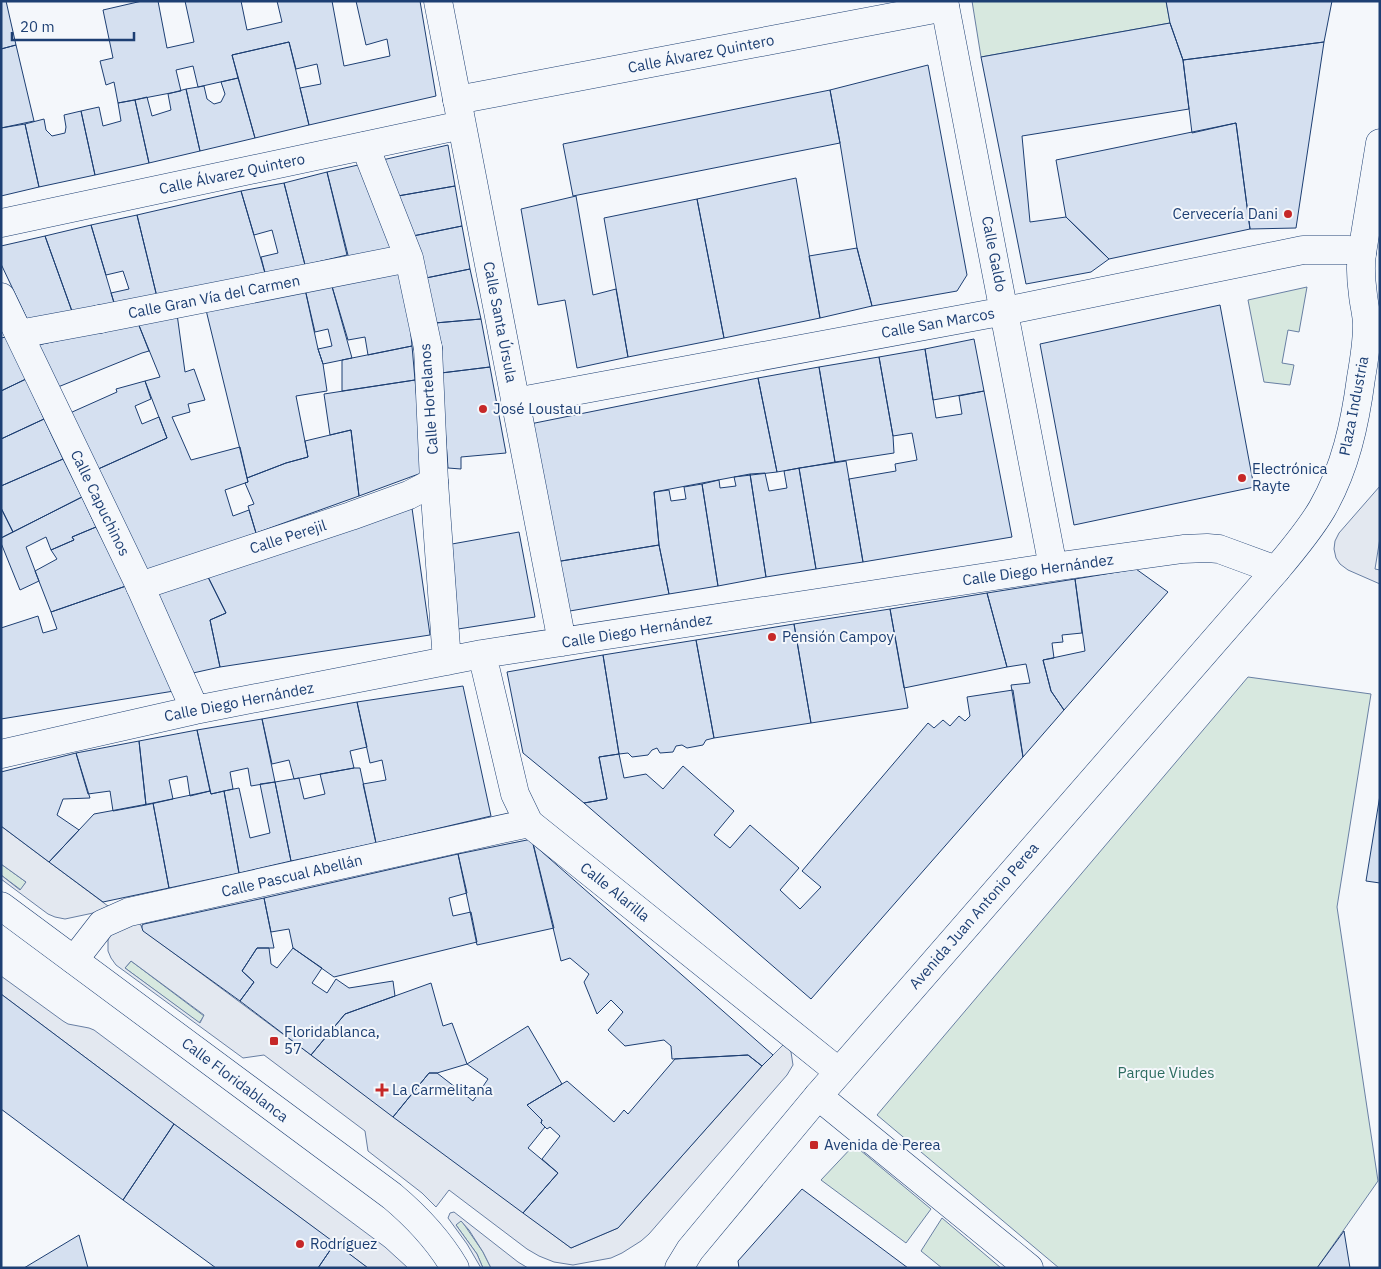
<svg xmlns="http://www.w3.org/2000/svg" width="1381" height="1269" viewBox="0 0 1381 1269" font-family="'IBM Plex Sans',sans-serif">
  <rect width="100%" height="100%" fill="#f4f7fb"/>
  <path fill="#d7e8df" stroke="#687fa3" d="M972,1H1166L1170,23L981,57Z
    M1307,287L1299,332L1288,330L1282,363L1294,365L1290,385L1264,382L1248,300Z
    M1248,677L1371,694L1337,907L1378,1181L1317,1268H1059L877,1115Z
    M1,864L26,882L21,890L1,875Z
    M131,961L204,1016L199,1023L125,968Z
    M854,1145L931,1209L906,1243L821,1180Z
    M942,1218L1001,1268H942L921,1251Z
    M461,1220L483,1252L491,1268H483L477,1254L456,1225Z"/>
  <path fill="#e3e8f0" stroke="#687fa3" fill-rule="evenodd" d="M1380,486V538L1375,569L1380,570V584L1348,570L1340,564L1336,558L1334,549L1335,541L1339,533Z
    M1,826L49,862L112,909L65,919L55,917L48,914L1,879V875L20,890L26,882L1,864Z
    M137,919L144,931L571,1248L618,1228L762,1066L786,1042L791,1052L793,1065L787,1075L649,1234L641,1241L622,1253L611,1258L573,1265L554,1262L539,1256L527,1249L449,1190L436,1207L422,1193L368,1151L365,1131L264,1055L243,1058L116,965L111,958L108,951V940L112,931ZM131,961L204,1015L200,1023L125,968Z
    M1,976L63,1021L68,1024L89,1028L94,1030L385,1247L408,1268H368L174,1124L1,994Z
    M454,1212L518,1262L528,1268H491L483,1252L469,1230L461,1221L456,1225L477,1254L483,1268H481L467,1244L448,1218L450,1213Z"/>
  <path fill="#d5e0f0" stroke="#1d3f73" d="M1,1H6L16,45L1,49Z
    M142,1H158L167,48L194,42L185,1H241L247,30L282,22L277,1H332L344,66L390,56L387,39L366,45L356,1H420L436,96L309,125L300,88L321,84L317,64L296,69L289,42L232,55L238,78L198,87L193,66L176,70L181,91L118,103L114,82L106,85L100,61L113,58L103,10Z
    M1166,1H1332L1324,42L1183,60L1170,23Z
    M1170,23L1183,60L1189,109L1022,136L1030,222L1066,217L1109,259L1091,272L1026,284L981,57Z
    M289,42L309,125L255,138L232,55Z
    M1324,42L1296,228L1250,229L1236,123L1192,133L1183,60Z
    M16,45L34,121L1,128V49Z
    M928,65L967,275L957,291L872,306L857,248L840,143L830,90Z
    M238,78L255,138L200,151L186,89L204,86L207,99L214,104L221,102L225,94L221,82Z
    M186,89L200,151L149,163L135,100L147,97L152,116L171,110L168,94Z
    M830,90L840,143L573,196L563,144Z
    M135,100L149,163L95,175L81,111L99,107L103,126L121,121L118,103Z
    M81,111L95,175L39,187L25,124L44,119L46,130L52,136L65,133L66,127L64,115Z
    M1236,123L1250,229L1109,259L1066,217L1056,160Z
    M25,124L39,187L1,196V128Z
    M448,145L455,186L392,197L378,161Z
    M367,163L401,249L350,263L327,172Z
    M327,172L347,255L305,265L284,183Z
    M796,178L820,318L724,338L697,199Z
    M284,183L305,265L265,273L261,257L278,253L272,230L254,235L241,191Z
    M455,186L462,226L408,237L392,197Z
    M241,191L265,273L157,297L137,215Z
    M576,196L593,295L616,289L628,357L577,368L565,300L538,305L521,209Z
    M697,199L724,338L628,357L604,218Z
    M137,215L157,297L115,306L111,293L129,289L123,271L106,275L91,225Z
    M91,225L115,306L73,314L45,236Z
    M462,226L470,269L421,279L408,237Z
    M45,236L73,314L29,323L1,264V246Z
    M857,248L872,306L820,318L809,256Z
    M470,269L481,319L435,323L421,279Z
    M405,270L412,346L368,355L365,337L348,340L331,283Z
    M331,283L352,358L323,364L318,349L332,346L328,329L315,332L305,289Z
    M305,289L318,349L323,364L327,391L296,396L308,457L286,463L247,478L206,310Z
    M1220,305L1254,487L1074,525L1040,344Z
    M177,314L185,372L194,369L205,400L188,404L190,412L172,417L191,460L240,447L248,482L225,490L233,516L249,510L256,533L144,573L96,470L167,438L145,381L160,377L138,323Z
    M481,319L490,367L441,373L435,323Z
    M138,323L149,351L142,353L58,387L38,345Z
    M6,337L26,379L1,391V338Z
    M974,339L984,391L933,400L925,349Z
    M412,346L415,380L342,391V360Z
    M925,349L936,418L962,414L959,396L984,391L1012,537L863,562L849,479L896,471L895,464L917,460L912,433L893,436L879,357Z
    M879,357L893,436L894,453L835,462L819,367Z
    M490,367L506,453L461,457V469L448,468L441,373Z
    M819,367L835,462L777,472L758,378Z
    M758,378L777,472L734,477L654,492L659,545L555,562L530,424Z
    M26,379L44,419L1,439V391Z
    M415,380L424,472L359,496L351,430L330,435L324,394Z
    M145,381L151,399L135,406L142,424L159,417L167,438L96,470L70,413L117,392L116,389Z
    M44,419L63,459L1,486V439Z
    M351,430L359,496L256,533L248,506L254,504L245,483L248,482L247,478L286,463L308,457L305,441Z
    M63,459L82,497L13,532L1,508V486Z
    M846,461L863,562L816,569L799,468Z
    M799,468L816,569L766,577L750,474L765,473L769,491L787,488L784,471Z
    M750,474L766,577L718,586L702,484L719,480L720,488L736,486L734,477Z
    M702,484L718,586L669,594L659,545L654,492L669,490L671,501L686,499L684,487Z
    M82,497L96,527L72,537L74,540L51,550L46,537L26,547L39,581L20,590L1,543V538Z
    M411,501L430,635L220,667L210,620L226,613L206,573Z
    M1,508L13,532L1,538Z
    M96,527L126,586L51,612L35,571L57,559L51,550L74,540L72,537Z
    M519,532L535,617L458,629L452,544Z
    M659,545L669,594L564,612L555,562Z
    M1136,569L1168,592L1064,710L1051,691L1043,660L1085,651L1075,579Z
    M206,573L226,613L210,620L220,667L193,673L157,591Z
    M1075,579L1082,633L1062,635L1063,642L1052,643L1054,658L1043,660L1051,691L1064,710L1023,757L1011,685L1030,683L1026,664L1007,667L987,593Z
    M126,586L174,691L1,719V628L38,616L43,633L57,629L51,612Z
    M987,593L1007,667L904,688L890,609Z
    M890,609L908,708L811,723L794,624Z
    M794,624L811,723L714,738L696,640Z
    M696,640L714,738L706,740L703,745L687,748L682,745L676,746L673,752L660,753L657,748L652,750L648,755L632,757L628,753L619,754L603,655Z
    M603,655L619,754L599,757L607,799L584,803L523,753L507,672Z
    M463,686L491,816L376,843L363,784L386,780L382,760L370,763L357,702Z
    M1013,690L1023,757L811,999L584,803L607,799L599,757L619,754L624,778L646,774L663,789L683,766L734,811L714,835L730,848L750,825L799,868L780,890L800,909L821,887L802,871L928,723L934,728L943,720L950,726L959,716L965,721L970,716L967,697Z
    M357,702L367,747L350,751L354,768L294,779L289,760L272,764L262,719Z
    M262,719L275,782L251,786L248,768L230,772L233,789L211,794L197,730Z
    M197,730L210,791L190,796L187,776L169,780L173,799L146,805L139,741Z
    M139,741L146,805L113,811L110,791L88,794L76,753Z
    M76,753L90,798L63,799L57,815L79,830L49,862L1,826V772Z
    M354,768H360L376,843L291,861L275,782L299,778L304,799L325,794L320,774Z
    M275,782L291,861L239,873L224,791L239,788L250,838L270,833L260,784Z
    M210,791L211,794L224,791L239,873L169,888L153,803Z
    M1380,795V883L1366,881Z
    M153,803L169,888L103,902L49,862L94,814Z
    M532,839L554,928L477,945L458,854Z
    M533,844L773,1055L762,1066L748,1055L672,1059L671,1046L664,1040L625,1046L608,1030L623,1012L611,1000L597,1014L584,982L589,974L570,958L561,961Z
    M458,854L467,893L449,898L453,916L471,912L477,942L334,977L293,948L289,929L271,932L264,898Z
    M264,898L274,948H257L242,971L254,982L240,1001L143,931L142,928V925L144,924Z
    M257,948H269L271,964L277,968L293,948L322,968L312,983L327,993L336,979L349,988L393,981L395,996L345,1014L311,1055L240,1001L254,982L242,971Z
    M431,983L443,1026L452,1023L467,1064L437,1073H429L393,1117L311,1055L345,1014Z
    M1,994L174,1124L123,1200L1,1109Z
    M528,1026L562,1084L527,1105L542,1120L541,1123L545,1127L528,1148L558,1173L523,1213L393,1117L429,1073H437L473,1101L488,1079L467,1064Z
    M748,1055L762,1066L618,1228L571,1248L523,1213L558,1173L542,1159L560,1136L550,1127L547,1129L541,1123L542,1120L527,1105L567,1081L614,1122L624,1110L628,1114L675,1059Z
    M174,1124L335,1243L318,1268H216L123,1200Z
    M802,1189L908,1268H739L738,1261Z
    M1344,1231L1350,1268H1317Z
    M79,1235L88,1268H24Z
    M335,1243L368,1268H318Z"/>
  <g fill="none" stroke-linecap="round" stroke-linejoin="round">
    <g stroke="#1d3f73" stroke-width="29">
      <path id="pedestrian" d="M457,100L945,7
        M365,146L409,258L428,348
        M100,319L409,258
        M140,586L351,516L409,495L434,482"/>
    </g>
    <g stroke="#1d3f73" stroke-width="29">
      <path id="minor" d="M438,1L562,642
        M944,1L1053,567
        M1,223L462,125
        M1,297L140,586L195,710
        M19,334L100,319
        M428,348L434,482L447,661
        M515,402L1005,311L1303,250H1349L1362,253
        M482,654L515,794L529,823L839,1072
        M1,754L195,710L482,654L1053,567L1183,549L1207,548L1219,549L1276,570
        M74,960L102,924L129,912L529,823
        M818,1096L1029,1268"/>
    </g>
    <g stroke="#1d3f73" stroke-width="29">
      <path id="secondary" d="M1,906L392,1196C417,1217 438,1239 455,1268
        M679,1268L690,1250L818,1096L1276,570C1292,551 1309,531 1322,509C1345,469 1355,424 1361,378C1364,361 1367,343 1367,325C1367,315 1364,305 1363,295C1361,281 1360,267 1362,253L1380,143"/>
    </g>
    <use href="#pedestrian" stroke="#f4f7fb" stroke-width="28"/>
    <use href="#minor" stroke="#f4f7fb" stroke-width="28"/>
    <use href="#secondary" stroke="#f4f7fb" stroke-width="28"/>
  </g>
  <g fill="#c62828" stroke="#f4f7fb" stroke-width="2">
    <circle cx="1288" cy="214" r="5"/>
    <circle cx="483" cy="409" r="5"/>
    <circle cx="1242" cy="478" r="5"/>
    <circle cx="772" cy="637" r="5"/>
    <rect x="269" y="1036" width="10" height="10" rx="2.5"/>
    <path d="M379.5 1082.5h5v5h5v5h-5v5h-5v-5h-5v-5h5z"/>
    <rect x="809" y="1140" width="10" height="10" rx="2.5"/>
    <circle cx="300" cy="1244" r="5"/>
  </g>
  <g text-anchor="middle" stroke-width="4" stroke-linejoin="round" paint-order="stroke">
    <g font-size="15" fill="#1d3f73" stroke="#f4f7fb">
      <text transform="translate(701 54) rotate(-11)" y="5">Calle Álvarez Quintero</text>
      <text transform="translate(232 174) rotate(-12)" y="5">Calle Álvarez Quintero</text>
      <text transform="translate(994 254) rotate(79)" y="5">Calle Galdo</text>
      <text transform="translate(214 297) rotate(-11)" y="5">Calle Gran Vía del Carmen</text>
      <text transform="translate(500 322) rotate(79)" y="5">Calle Santa Úrsula</text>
      <text transform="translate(938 323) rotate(-10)" y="5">Calle San Marcos</text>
      <text transform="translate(429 399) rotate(-94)" y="5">Calle Hortelanos</text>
      <text transform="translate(1354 406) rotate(-79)" y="5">Plaza Industria</text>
      <text transform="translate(100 503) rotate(64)" y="5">Calle Capuchinos</text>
      <text transform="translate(288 537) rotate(-18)" y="5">Calle Perejil</text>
      <text transform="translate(1038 570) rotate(-8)" y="5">Calle Diego Hernández</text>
      <text transform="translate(637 631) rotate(-9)" y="5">Calle Diego Hernández</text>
      <text transform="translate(239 702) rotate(-11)" y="5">Calle Diego Hernández</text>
      <text transform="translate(292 876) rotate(-13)" y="5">Calle Pascual Abellán</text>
      <text transform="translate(615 892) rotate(39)" y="5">Calle Alarilla</text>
      <text transform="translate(974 916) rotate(-49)" y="5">Avenida Juan Antonio Perea</text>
      <text transform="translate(235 1080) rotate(37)" y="5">Calle Floridablanca</text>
    </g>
    <g font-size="15" fill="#1d3f73" stroke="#f4f7fb" text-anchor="start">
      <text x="1278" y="219" text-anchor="end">Cervecería Dani</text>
      <text x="493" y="414">José Loustau</text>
      <text x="1252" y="474">Electrónica<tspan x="1252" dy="17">Rayte</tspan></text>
      <text x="782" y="642">Pensión Campoy</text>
      <text x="284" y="1037">Floridablanca,<tspan x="284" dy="17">57</tspan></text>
      <text x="392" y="1095">La Carmelitana</text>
      <text x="824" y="1150">Avenida de Perea</text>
      <text x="310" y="1249">Rodríguez</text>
    </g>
    <g font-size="15" fill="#2c6c60" stroke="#f4f7fb">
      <text x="1166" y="1078">Parque Viudes</text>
    </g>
  </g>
  <rect width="1381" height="1269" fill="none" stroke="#1d3f73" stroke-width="5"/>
  <path d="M12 32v8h122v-8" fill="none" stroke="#1d3f73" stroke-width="2.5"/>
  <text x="20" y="32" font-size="15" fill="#1d3f73" stroke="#f4f7fb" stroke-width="4" paint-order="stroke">20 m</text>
</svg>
